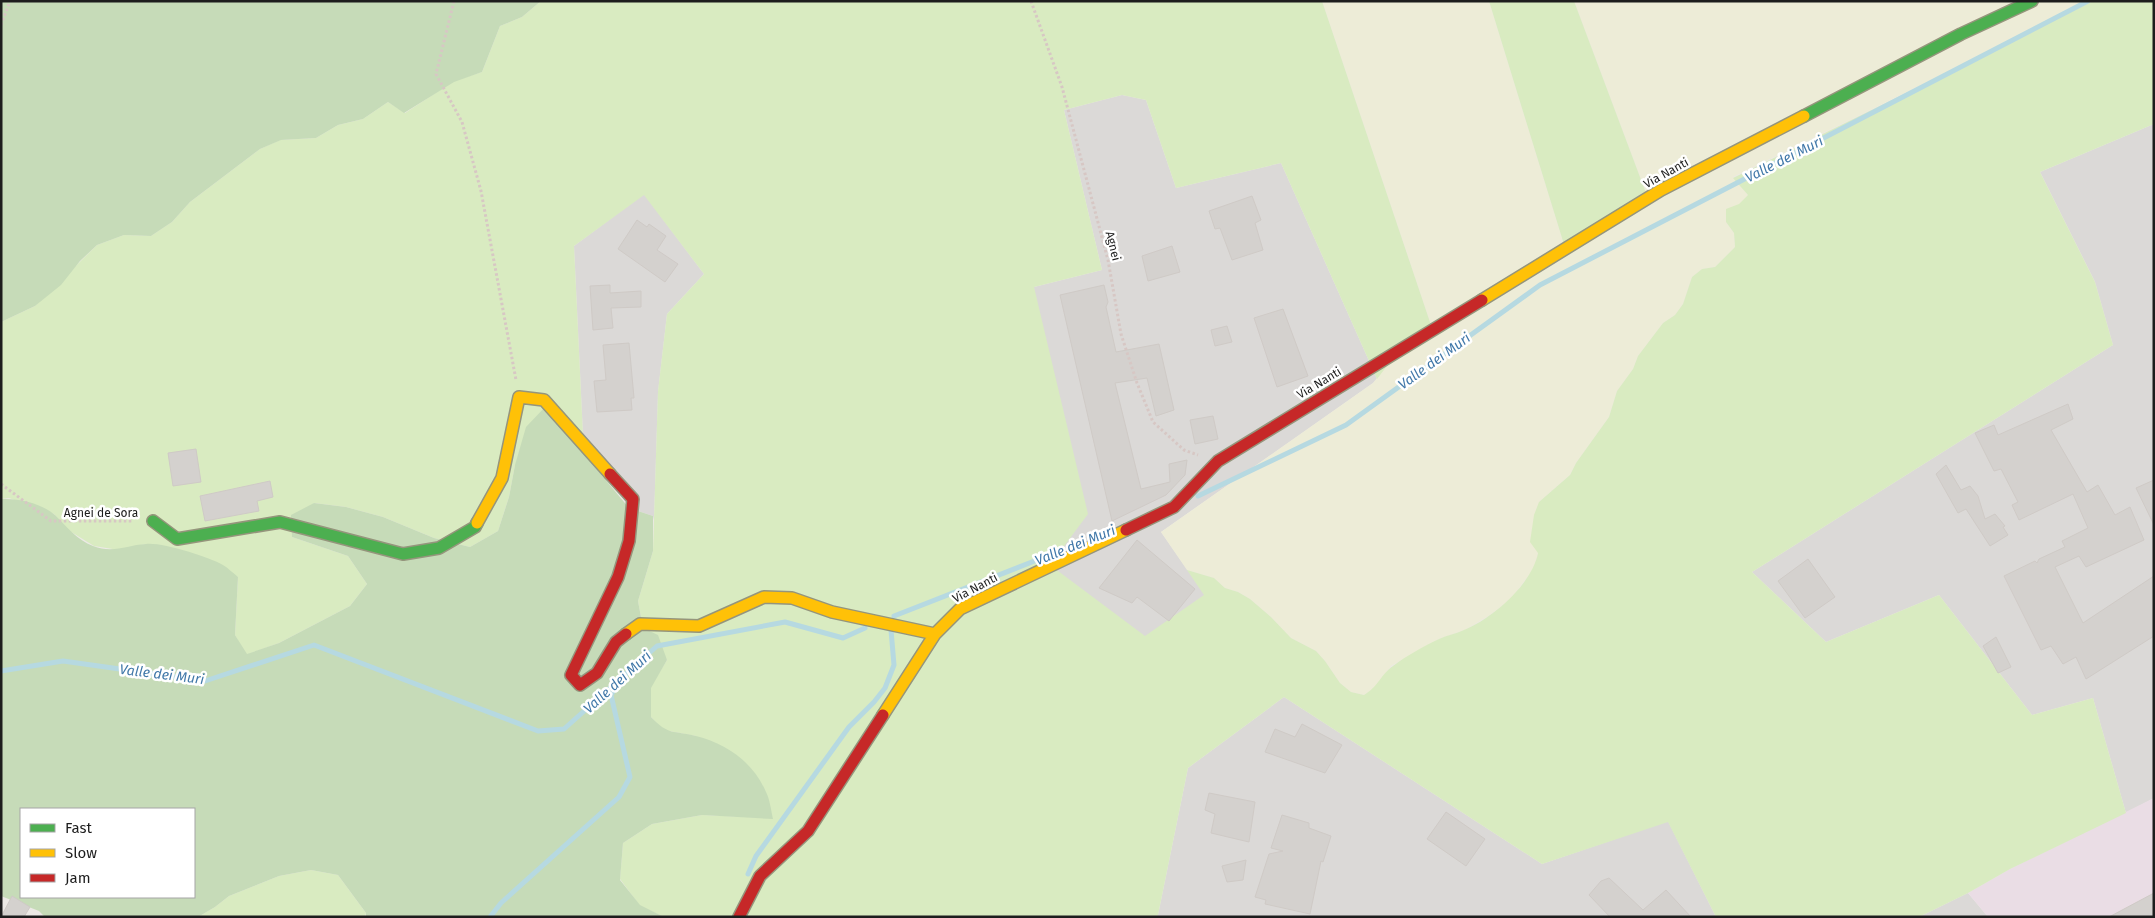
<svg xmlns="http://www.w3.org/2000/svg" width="2155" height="918" viewBox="0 0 2155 918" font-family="'Fira Sans',sans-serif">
  <rect width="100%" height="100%" fill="#ece9e5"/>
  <path fill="#dbd9d7" d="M1122,95L1146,100L1176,188L1281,163L1377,379L1373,383L1161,532L1205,595L1145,637L1049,565L1034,287L1102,270L1064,110Z
    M2154,124V798L2126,813L2093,698L2032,715L1939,595L1826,642L1752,572L2113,345L2095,282L2040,172Z
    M644,194L704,274L667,314L658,392L654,520L653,516L629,508L583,435L574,246Z
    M1284,697L1542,864L1668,821L1716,917H1154L1158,915L1188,768Z
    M1968,893L1988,917H1919Z"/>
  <path fill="#eadde5" d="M2154,798V917H1988L1968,893L2010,869Z"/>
  <path fill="#edecd7" d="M1322,1H1489L1566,251L1649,201L1574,1H2093L1733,177L1748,195L1726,222L1734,233L1735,247L1715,267L1702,269L1692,277L1683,304L1675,315L1663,323L1638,356L1633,369L1617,391L1609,417L1576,463L1570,475L1539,502L1538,553L1535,567L1511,599L1490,615L1465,630L1439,639L1391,666L1375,688L1364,695L1351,692L1340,683L1325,661L1316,651L1291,638L1271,617L1250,599L1238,592L1225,588L1214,578L1187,570L1161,532L1373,383L1397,353L1433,331Z"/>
  <path fill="#d9ebc1" d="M541,1H1322L1433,331L1397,353L1377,379L1281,163L1176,188L1146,100L1122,95L1064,110L1102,270L1034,287L1088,514L1050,565L1145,636L1204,595L1187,570L1214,578L1225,588L1238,592L1250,599L1271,617L1291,638L1316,651L1325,661L1340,683L1351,692L1364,695C1379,686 1381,674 1393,666C1406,656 1424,646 1439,639C1447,635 1456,634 1464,630C1493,618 1532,584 1538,553L1530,542L1534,515L1539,502L1570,475L1576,463L1609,417L1617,391L1633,369L1638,356L1663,323L1675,315L1683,304L1692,277L1702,269L1715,267L1735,247L1734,233L1726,222V209L1739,204L1748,195L1733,178L2093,1H2154V124L2040,172L2095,282L2113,345L1752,572L1826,642L1939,595L2032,715L2093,698L2126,813L2010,869L1968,893L1919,917H1716L1668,822L1542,864L1284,697L1188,768L1158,915L1154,917H664L640,906L620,879L623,843L652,824L702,815L772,818L696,736L663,730L651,717L650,688L667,660L643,628L638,601L653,551L658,391L667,314L704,274L644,195L574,246L583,435L515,465L509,497L498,531L470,547L434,538L383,517L346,507L314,503L292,537L348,556L367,584L350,606L279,643L246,655L235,635L238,577L146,544L119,550L94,546L68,530L54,514L9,498L1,499V322L35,306L97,245L124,235L151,236L172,222L190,202L260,149L280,140L316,138L338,125L363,119L388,102L405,113L454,81L482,72L500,26L522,17Z
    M1489,1H1574L1649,201L1566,251Z
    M311,870L338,875L366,913L365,917H198L215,907L229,896L279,876Z"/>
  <path fill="#c6dbb8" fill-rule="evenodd" d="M1,1H541L522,17L500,26L482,72L454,82L404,113L388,102L363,119L338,125L316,138L281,140L260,149L190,202L172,222L151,236L124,235L97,245L80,261L61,285L35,306L1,322Z
    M545,407L629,508L653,516V551L638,601L643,628L658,635L667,660L651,688V717C669,736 673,730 696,736C727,744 753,762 766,792C770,800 771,810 773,819L702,815L652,824L623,843L620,880L640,905L664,917H366V913L338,875L311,870L279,876L229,896L215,907L198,917H45L39,911L1,896V499C19,498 41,503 55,515C67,527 77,540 93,546C113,554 127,545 146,544C162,542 209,557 223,565C228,568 233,573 238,577L235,635L247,654L279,643L350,606L367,584L348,556L292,537L291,515L314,503L346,507L383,517L434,538L470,547L498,531L509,497L515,465L526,427ZM21,809H194V897H21Z"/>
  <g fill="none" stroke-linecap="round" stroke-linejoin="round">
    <path stroke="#b6d9e1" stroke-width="5" d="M1198,496L1346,425L1540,285L2088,1
      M894,616L1037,560
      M1,671L63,661L205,681L314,645L538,731L564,729L657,646L785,622L843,638L865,628
      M748,874L756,856L849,727L874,702L885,688L894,665L891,630
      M490,917L501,903L619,797L630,777L611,695L616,687"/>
  </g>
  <path fill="#d4d1ce" stroke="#cfcac6" d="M1252,196L1261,220L1255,223L1263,250L1232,260L1220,228L1215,229L1209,211Z
    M637,220L647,227L649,224L666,236L657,250L678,264L665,282L618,249Z
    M1172,246L1180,272L1148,281L1142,256Z
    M610,285V293L641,291V307L611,308L613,328L593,330L590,286Z
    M1104,285L1108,302L1106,307L1116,352L1159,344L1174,410L1156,416L1147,378L1115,383L1141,489L1170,482L1169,464L1187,460L1185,475L1166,495L1112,521L1060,295Z
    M1283,309L1308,376L1277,387L1254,318Z
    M1227,326L1232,342L1215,346L1211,330Z
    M629,343L634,398H631L632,410L597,412L594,381L606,380L603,345Z
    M2068,404L2073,419L2051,430L2087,492L2098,485L2115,515L2130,507L2144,540L2086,567L2079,556L2055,567L2083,623L2154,576V636L2086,679L2076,657L2063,664L2051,646L2041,650L2004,576L2035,561L2037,563L2039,559L2065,547L2062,541L2088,528L2073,494L2019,520L2012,505L2018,502L2001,469L1994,471L1975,433L1994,425L1998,435Z
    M1213,416L1218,439L1195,444L1190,420Z
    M196,449L201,482L173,486L168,453Z
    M1946,465L1961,490L1970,486L1978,496L1985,519L1995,514L2005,526L2003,527L2008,535L1990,546L1966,509L1958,513L1936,474Z
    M2154,480V525L2136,488Z
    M270,481L273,497L257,501L259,511L205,521L200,496Z
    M1137,540L1195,589L1169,621L1137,597L1132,603L1099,588Z
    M1808,559L1835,597L1805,618L1778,581Z
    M1996,637L2011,667L1998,673L1983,646Z
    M1302,724L1342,745L1325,773L1265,752L1275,729L1295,737Z
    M1209,793L1255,802L1249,842L1211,833L1215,814L1205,810Z
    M1446,812L1485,839L1466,866L1427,839Z
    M1282,815L1309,823V828L1331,836L1323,862L1321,861L1310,914L1265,904L1266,900L1255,897L1269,854L1283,851L1271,848Z
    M1246,860L1243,880L1227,882L1222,866Z
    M1609,878L1643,910L1666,890L1691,917H1610L1589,895L1601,881Z
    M2154,893V917H2109Z
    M12,896L30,907L24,917H1Z"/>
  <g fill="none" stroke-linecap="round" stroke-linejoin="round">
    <g stroke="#95957c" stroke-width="14">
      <path id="fast" d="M1804,116L1961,34L2032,1
        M153,521L177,539L280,522L403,554L439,548L475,527L477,523"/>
    </g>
    <g stroke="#95957c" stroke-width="14">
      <path id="slow" d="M1482,300L1661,190L1804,116
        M477,523L502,478L519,397L544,400L610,474
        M626,634L640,624L699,626L764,597L792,598L832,612L935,634
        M883,715L935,634L960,609L1126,530"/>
    </g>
    <g stroke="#95957c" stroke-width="14">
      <path id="jam" d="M610,474L633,499L629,541L618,577L571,675L580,685L597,673L616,642L626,634
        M1126,530L1174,507L1218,461L1482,300
        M739,917L760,876L808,831L883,715"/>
    </g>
    <path stroke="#d7c7c4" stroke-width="3" stroke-dasharray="2.5 2.5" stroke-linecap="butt" d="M454,1L436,74L462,122L481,191L516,380
      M1031,1L1062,87L1108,260L1121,334L1137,383L1153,422L1184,450L1198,455
      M1,25L10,1
      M1,484L51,521H133"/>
    <use href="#fast" stroke="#4caf50" stroke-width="11"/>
    <use href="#slow" stroke="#ffc107" stroke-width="11"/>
    <use href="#jam" stroke="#c62828" stroke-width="11"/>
  </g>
  <g text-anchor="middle" stroke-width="5" stroke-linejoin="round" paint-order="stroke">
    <g font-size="12" fill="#1d1d1d" stroke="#fff">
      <text transform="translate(1666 173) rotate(-29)" y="4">Via Nanti</text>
      <text transform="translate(1113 246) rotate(76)" y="4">Agnei</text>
      <text transform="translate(1319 383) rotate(-31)" y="4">Via Nanti</text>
      <text x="101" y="517">Agnei de Sora</text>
      <text transform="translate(975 588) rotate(-28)" y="4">Via Nanti</text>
    </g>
    <g font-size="14" font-style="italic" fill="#4178a9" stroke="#fff">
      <text transform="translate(1784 159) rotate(-27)" y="5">Valle dei Muri</text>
      <text transform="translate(1434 361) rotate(-36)" y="5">Valle dei Muri</text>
      <text transform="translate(1075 545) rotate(-22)" y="5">Valle dei Muri</text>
      <text transform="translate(162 674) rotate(7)" y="5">Valle dei Muri</text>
      <text transform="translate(617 682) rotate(-42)" y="5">Valle dei Muri</text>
    </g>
  </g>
  <rect width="2155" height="918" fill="none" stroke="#1d1d1d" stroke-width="5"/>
  <rect x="20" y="808" width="175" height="90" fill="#ffffff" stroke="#a5a5a5"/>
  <rect x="30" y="824" width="25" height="8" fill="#4caf50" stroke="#a5a5a5"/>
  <text x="65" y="833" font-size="15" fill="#1d1d1d">Fast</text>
  <rect x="30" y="849" width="25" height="8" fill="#ffc107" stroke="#a5a5a5"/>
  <text x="65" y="858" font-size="15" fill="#1d1d1d">Slow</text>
  <rect x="30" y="874" width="25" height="8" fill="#c62828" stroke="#a5a5a5"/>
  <text x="65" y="883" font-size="15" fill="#1d1d1d">Jam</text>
</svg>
